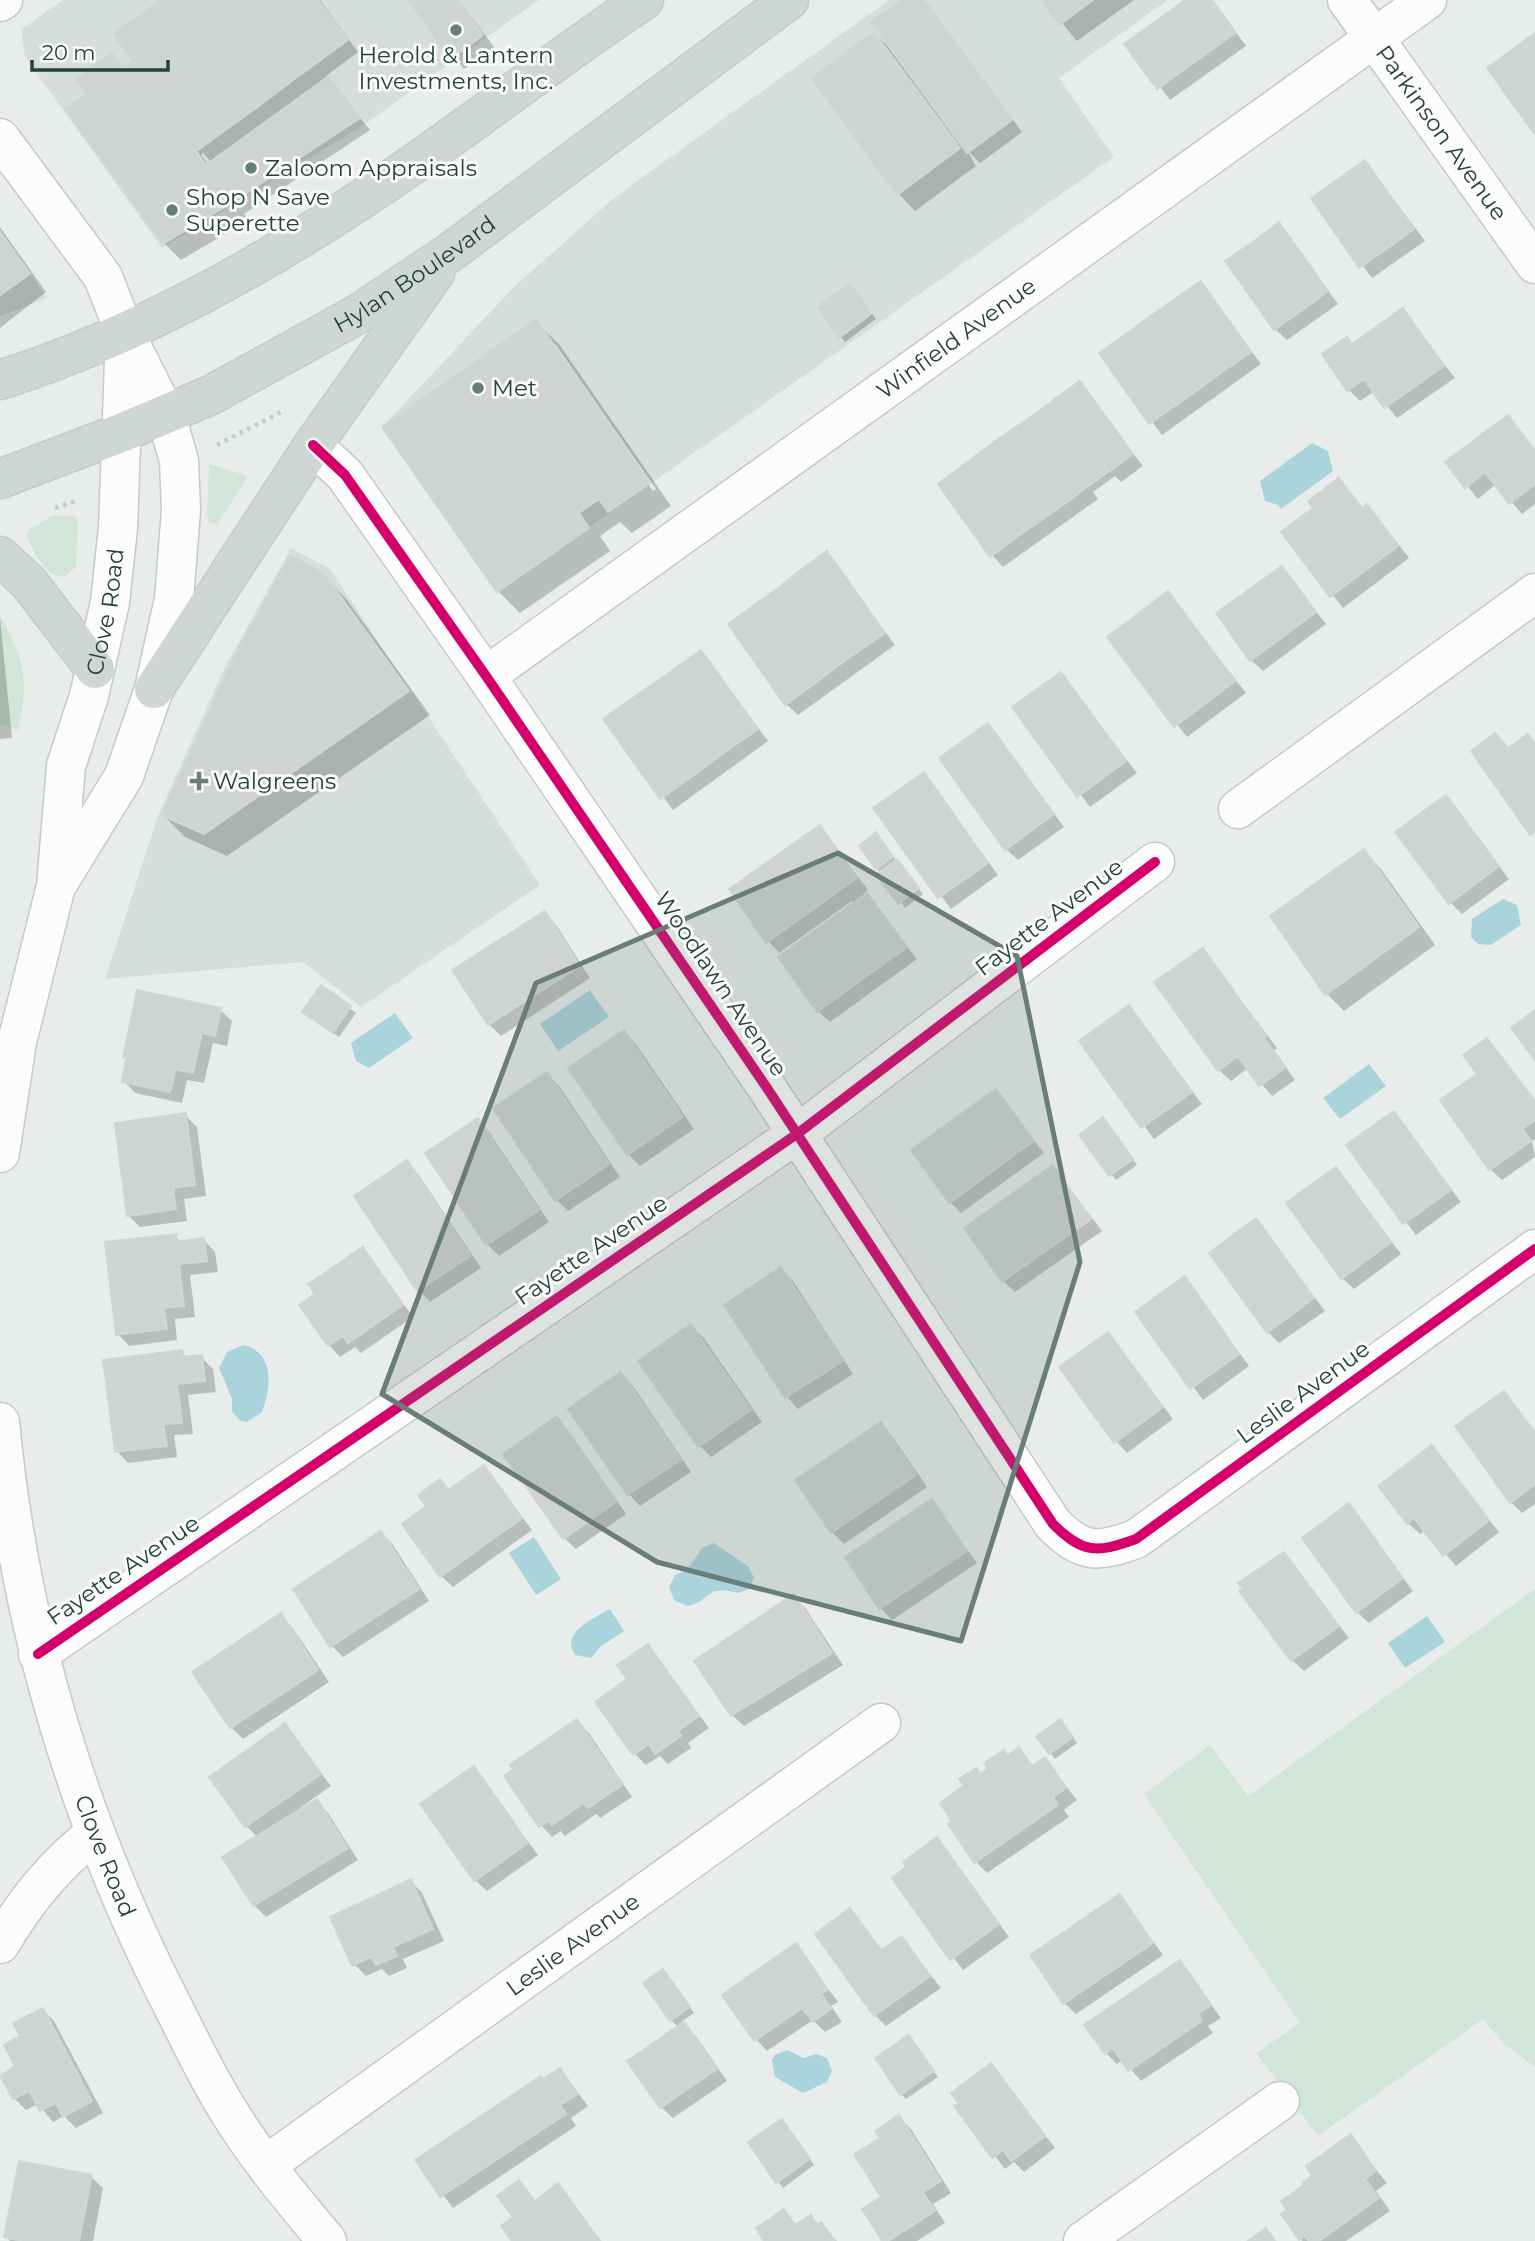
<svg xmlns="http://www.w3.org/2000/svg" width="1535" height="2241" viewBox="0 0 1535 2241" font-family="Montserrat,sans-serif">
  <rect width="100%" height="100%" fill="#e8edeb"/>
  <path fill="#d6dedb" d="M62,0H539L365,124L162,248L25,57L21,30Z
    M889,0H1168L1059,78L1114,157L497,592L382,427L515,286L615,197Z
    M0,232L47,298L0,316Z
    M291,548L330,569L540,885L361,1007L303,962L105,979L158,816L225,667Z"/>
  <path fill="#d1e6d8" d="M209,464L248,476L217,525L209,522L207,516Z
    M52,516H74L78,520L76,567L64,577C46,577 32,551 27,535L29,530Z
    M0,615C24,660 30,679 18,730L0,725Z
    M1535,1589V2067L1503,2043L1483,2019L1318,2136L1256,2053L1300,2023L1144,1794L1210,1745L1248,1796Z"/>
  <path fill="#a9d4db" d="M1312,443L1328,451L1333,471L1281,509L1278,505L1265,501L1260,481Z
    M1503,899L1517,905L1521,925L1491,945L1478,944L1471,937L1472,919Z
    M590,990L609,1017L558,1051L540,1024Z
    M395,1013L413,1038L369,1068L356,1061L351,1043Z
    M1369,1064L1386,1086L1340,1119L1323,1098Z
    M244,1345C275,1353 271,1388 262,1412L247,1422L241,1421L232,1412V1399L219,1368L227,1352Z
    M534,1537L561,1579L536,1595L509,1553Z
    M714,1543L749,1567L754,1578L749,1589L738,1593C704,1584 712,1601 687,1606L674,1600L669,1587L675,1575L687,1570L702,1548Z
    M610,1609L624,1631L600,1647L591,1658L575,1655C560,1632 593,1619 610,1609Z
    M1427,1616L1445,1642L1405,1668L1388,1643Z
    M787,2050L804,2058L816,2054L827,2058L832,2071L827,2082L803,2093L775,2077L772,2060L775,2055Z"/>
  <path fill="#0003" fill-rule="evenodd" d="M162,0H320L358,52L326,76L370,130L244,214L249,220L181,260L164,243L89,94L112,55L125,68L131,64L144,74ZM203,153L212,163L209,165L201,155Z
    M410,0H459L494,47L464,69Z
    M904,0H924L927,3L1022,132L980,163L967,150L976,166L915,211L898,193L874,34L896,52Z
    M1043,0H1134L1077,41Z
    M1188,0H1213L1246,46L1170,100L1127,44Z
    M1365,162L1425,241L1372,278L1313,199Z
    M1279,225L1338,304L1287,340L1275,329Z
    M0,227L46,292L0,328Z
    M1201,283L1261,364L1162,435L1101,354Z
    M855,290L876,319L845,342L840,336Z
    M1403,310L1455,378L1397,418L1375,391L1360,401L1349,390L1353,345Z
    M536,322L559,344L671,506L632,533L620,522L600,536L610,551L520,613L498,591ZM552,345H556L656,489L653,491Z
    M1080,383L1143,466L1121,482L1115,476L1093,492L1098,499L1003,567L992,555Z
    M1508,417L1535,449V504L1522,514L1496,484L1478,499L1448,462Z
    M1339,481L1363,509L1367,506L1378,518L1409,558L1343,608L1284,533L1316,508Z
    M827,553L895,645L798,715L786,704Z
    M1282,568L1326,624L1263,671L1251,660Z
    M324,576L347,600L430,715L227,856L185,837L163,815Z
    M1168,593L1246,693L1187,737L1109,637Z
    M0,618L12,738L0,739Z
    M701,652L768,741L673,810L606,720Z
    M1061,674L1137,773L1090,807L1015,708Z
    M988,725L1064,827L1018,860L1006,849Z
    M923,774L998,875L951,909L875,808Z
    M1446,797L1509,879L1462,914L1450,902Z
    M820,827L868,890L864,893L917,959L830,1022L818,1011L854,904L852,901L779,953L768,941Z
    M881,840L923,894L905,908L861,846Z
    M1364,852L1381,869L1435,945L1344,1011L1326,993Z
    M544,913L556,925L590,978L501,1036L489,1024Z
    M1203,950L1277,1048L1274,1050L1295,1080L1272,1096L1248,1068L1231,1081L1219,1070Z
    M322,987L356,1013L339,1037L304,1012Z
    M1129,1008L1202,1104L1154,1139L1081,1041Z
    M220,1010L232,1021L227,1046L213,1043L204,1083L187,1080L182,1103L135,1093L124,1081L128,1060L125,1057Z
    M624,1032L636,1044L694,1129L640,1166L628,1154L570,1069Z
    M1487,1040L1535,1101V1139L1532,1141L1535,1157L1502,1180L1490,1169L1480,1075Z
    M547,1075L559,1086L620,1177L568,1211L557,1200Z
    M996,1091L1044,1153L961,1213L950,1202Z
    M1393,1113L1461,1202L1416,1235L1348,1146Z
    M185,1115L197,1127L206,1196L184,1199L187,1221L140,1227L128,1215Z
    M477,1120L489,1132L549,1222L499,1256L487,1244L427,1154Z
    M1108,1125L1137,1165L1116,1180L1082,1135Z
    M407,1162L418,1174L481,1268L430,1302L419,1290L356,1196Z
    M1053,1167L1102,1231L1015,1292L1003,1281Z
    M1336,1169L1401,1254L1354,1289L1342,1278Z
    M1256,1220L1325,1311L1279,1343L1268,1332Z
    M175,1236L182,1243L204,1240L215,1252L218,1272L190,1275L195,1317L175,1319L177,1340L129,1346L118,1334Z
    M363,1249L413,1317L361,1353L355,1347L340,1357L329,1345L317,1294Z
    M781,1269L793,1281L853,1374L798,1409L787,1397L727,1305Z
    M1185,1279L1249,1366L1203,1400L1138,1313Z
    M691,1326L703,1337L762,1422L711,1457L700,1446Z
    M1108,1334L1173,1419L1127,1453L1116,1441Z
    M181,1352L188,1358L201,1357L213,1369L216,1392L188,1395L193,1434L174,1435L177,1457L128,1463L117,1451Z
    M621,1374L633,1386L691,1472L640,1506L629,1494L571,1410Z
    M1504,1393L1535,1431V1504L1522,1513L1511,1502Z
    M556,1419L568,1430L626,1514L576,1549L564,1538Z
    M881,1425L892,1436L927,1487L844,1544L832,1532Z
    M1431,1447L1499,1532L1456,1566L1425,1530L1420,1534L1408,1523Z
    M484,1467L532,1530L453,1587L441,1576L429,1507L440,1482L450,1491Z
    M932,1502L977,1563L892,1620L881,1608L847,1557Z
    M1349,1506L1413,1591L1369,1623L1357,1612Z
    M381,1533L393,1545L429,1601L343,1657L332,1646Z
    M1284,1555L1349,1638L1304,1671L1292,1660Z
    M794,1597L805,1608L843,1665L744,1726L732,1715Z
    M281,1616L292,1627L329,1682L243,1739L231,1727L195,1672Z
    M648,1646L709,1728L688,1743L691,1748L668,1764L660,1756L646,1765L635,1754L629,1679Z
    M577,1722L589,1733L632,1797L600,1818L596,1814L565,1836L561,1831L552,1837L541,1825Z
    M285,1725L331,1786L300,1808L301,1810L316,1801L328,1813L358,1860L266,1917L254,1905L225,1858L258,1837L246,1826Z
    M1065,1727L1077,1743L1055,1759L1038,1738Z
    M1019,1750L1034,1766L1045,1760L1077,1800L1064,1810L1069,1817L987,1873L976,1862L981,1776L1004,1752L1009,1757Z
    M474,1768L538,1855L487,1891L475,1880Z
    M937,1839L1009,1937L963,1970L894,1878Z
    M411,1881L422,1893L444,1941L403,1959L407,1968L389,1976L382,1969L366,1976L354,1964Z
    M1119,1896L1163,1955L1076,2014L1064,2003Z
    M850,1910L883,1951L901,1938L941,1988L886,2026L875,2015Z
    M796,1946L838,2002L831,2006L842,2022L825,2032L813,2020L767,2051L756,2039Z
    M1180,1962L1221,2018L1208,2026L1213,2033L1141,2081L1123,2060L1117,2064L1106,2053Z
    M668,1977L694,2013L681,2022L695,2035L727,2081L673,2118L661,2107L678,2027L671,2020Z
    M43,2010L54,2021L103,2113L76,2128L64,2116L53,2122L38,2104L26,2110L14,2098L23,2037Z
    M909,2037L938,2077L906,2099L901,2094Z
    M991,2065L1055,2148L1024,2172L1014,2162L1005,2169L957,2106Z
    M560,2070L588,2106L571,2118L576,2126L453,2208L417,2160Z
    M899,2117L911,2129L951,2193L933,2204L945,2223L917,2241H884L882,2139Z
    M782,2121L814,2165L783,2188L750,2143Z
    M1350,2137L1387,2183L1376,2191L1390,2211L1346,2241H1302L1290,2211L1315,2176Z
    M91,2177L103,2188L93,2241H10L6,2237Z
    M519,2182L537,2202L558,2186L601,2241H514Z
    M783,2211L797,2226L811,2217L837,2241H767Z"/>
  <path fill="#cfd4d2" stroke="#d1d6d4" stroke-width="2" d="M160,0H182L259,106L228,128L143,13Z
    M182,0H228L289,83L259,106Z
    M228,0H274L319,61L289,83Z
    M274,0H318L348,40L319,61Z
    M408,0H458L483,35L451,59Z
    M901,0H924L1012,120L967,153L871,22Z
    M1041,0H1093L1059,25Z
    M1185,0H1212L1235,33L1157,89L1124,44Z
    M143,13L228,128L198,150L113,34Z
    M874,32L960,148L897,195L811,78Z
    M1535,33V135L1487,68Z
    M112,53L123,68L131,62L233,202L163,244L65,109L86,94L75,79Z
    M329,76L360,118L233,202L206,165Z
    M1365,160L1414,229L1385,250L1337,180Z
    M1337,180L1385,250L1359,268L1311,198Z
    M1279,222L1328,291L1301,311L1253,242Z
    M0,232L30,274L0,295Z
    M1253,242L1301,311L1274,330L1225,261Z
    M1201,281L1251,352L1226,369L1176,298Z
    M850,283L872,313L839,338L817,307Z
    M1176,298L1226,369L1202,387L1152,315Z
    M1403,308L1444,366L1384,408L1364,379L1347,391L1322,354L1347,337L1352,344Z
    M1152,315L1202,387L1176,405L1126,334Z
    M536,319L650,483L608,512L599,499L579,513L589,528L497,592L382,427Z
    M1126,334L1176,405L1149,424L1099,353Z
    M1080,381L1133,454L1108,472L1055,399Z
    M1055,399L1108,472L1087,487L1035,414Z
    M1035,414L1087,487L1063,505L1010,431Z
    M1508,415L1535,451V484L1509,504L1485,472L1465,488L1445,462Z
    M1010,431L1063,505L1040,521L986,448Z
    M986,448L1040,521L1018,536L966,463Z
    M966,463L1018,536L990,557L938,484Z
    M1339,478L1362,508L1367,504L1398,546L1330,597L1281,532L1313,508L1308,501Z
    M827,551L885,633L860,650L802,569Z
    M290,555L325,575L409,691L204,834L161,815L237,651Z
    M1282,566L1316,612L1250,661L1216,613Z
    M802,569L860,650L835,668L778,588Z
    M778,588L835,668L810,687L753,606Z
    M1168,591L1235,681L1205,704L1138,614Z
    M753,606L810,687L785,705L728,624Z
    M1138,614L1205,704L1174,727L1107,637Z
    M701,650L758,729L732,747L676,668Z
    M676,668L732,747L710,763L653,684Z
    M1061,672L1126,761L1077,797L1012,707Z
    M653,684L710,763L687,780L630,700Z
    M630,700L687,780L660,799L603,719Z
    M988,723L1054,814L1005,850L939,758Z
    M1495,733L1508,748L1528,734L1535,744V831L1530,835L1471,751Z
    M924,772L988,863L938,898L873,808Z
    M1446,795L1499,866L1449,904L1395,832Z
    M820,825L857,878L766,943L729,889Z
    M876,832L893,857L876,869L859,846Z
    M1364,849L1419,927L1325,995L1270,916Z
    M897,859L919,888L898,904L876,875Z
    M867,893L907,947L817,1012L778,957Z
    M545,911L580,966L488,1025L452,970Z
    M1203,948L1266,1036L1264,1038L1285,1068L1259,1086L1238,1056L1218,1071L1154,982Z
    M321,985L351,1006L333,1033L302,1012Z
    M137,990L221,1008L215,1036L202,1033L193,1073L176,1069L170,1092L122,1082L126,1058H123Z
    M1129,1005L1192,1092L1141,1128L1079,1041Z
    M1535,1010V1060L1511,1028Z
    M624,1030L683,1117L627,1155L568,1068Z
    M1487,1038L1535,1101V1120L1522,1129L1531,1141L1489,1170L1440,1100L1477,1074L1463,1055Z
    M547,1072L609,1164L555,1201L493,1108Z
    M996,1089L1034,1141L949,1203L911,1150Z
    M1394,1111L1451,1190L1403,1224L1346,1145Z
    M186,1113L195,1185L173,1188L176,1209L127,1216L115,1123Z
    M1103,1117L1133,1159L1109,1176L1079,1135Z
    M478,1118L539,1210L486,1245L425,1153Z
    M407,1160L471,1256L417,1291L354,1196Z
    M1053,1165L1091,1219L1002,1282L964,1228Z
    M1336,1167L1391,1242L1341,1279L1286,1203Z
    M1256,1218L1314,1298L1267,1333L1209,1253Z
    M176,1234V1242L204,1238L207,1261L179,1264L184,1306L164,1308L167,1329L116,1335L105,1242Z
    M363,1247L403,1305L348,1343L343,1336L328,1346L299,1305L315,1294L308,1284Z
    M781,1267L843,1361L785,1398L724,1305Z
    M1185,1276L1239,1354L1190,1389L1135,1312Z
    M691,1324L751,1410L698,1447L638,1361Z
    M1108,1332L1163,1407L1114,1443L1059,1367Z
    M182,1350L183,1357L202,1355L205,1381L177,1384L182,1423L163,1424L167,1446L115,1452L103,1360Z
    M621,1372L681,1460L627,1495L568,1409Z
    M1504,1391L1535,1433V1484L1510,1503L1455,1426Z
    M557,1416L616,1502L563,1539L503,1454Z
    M881,1422L916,1475L831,1533L795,1480Z
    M1432,1445L1489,1520L1443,1556L1414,1518L1407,1524L1378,1486Z
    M484,1465L522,1518L440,1577L402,1524L426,1506L418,1495L440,1479L448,1490Z
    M932,1499L967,1551L879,1609L845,1557Z
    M1349,1503L1403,1578L1356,1613L1302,1538Z
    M381,1531L419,1589L330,1647L293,1589Z
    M1284,1552L1339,1626L1291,1661L1239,1591L1243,1589L1238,1583Z
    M794,1594L832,1653L731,1716L694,1661Z
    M281,1613L318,1670L230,1728L192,1672Z
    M648,1644L699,1716L678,1731L681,1736L655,1754L649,1744L633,1755L595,1702L627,1679L617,1665Z
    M577,1719L622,1785L588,1808L584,1803L552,1825L549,1820L539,1827L504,1776L513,1769L510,1765Z
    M1060,1719L1073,1737L1049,1754L1036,1737Z
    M285,1723L321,1774L245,1827L209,1777Z
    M1019,1747L1032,1766L1045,1757L1066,1788L1053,1797L1058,1805L974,1863L948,1824L952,1822L940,1803L964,1785L959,1779L976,1768L980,1774L988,1769L984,1763L1004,1750L1007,1756Z
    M474,1766L528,1843L474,1881L420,1804Z
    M317,1799L348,1848L253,1906L222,1857Z
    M937,1837L999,1924L950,1960L892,1878L906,1867L903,1862Z
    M411,1879L433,1929L393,1947L397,1956L376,1965L371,1957L352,1966L330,1917Z
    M1120,1894L1153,1943L1063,2004L1030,1955Z
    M850,1908L881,1950L902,1936L930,1976L874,2016L815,1934Z
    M796,1943L828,1990L821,1994L831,2009L813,2022L802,2008L754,2041L722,1995Z
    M1180,1960L1211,2005L1198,2014L1202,2021L1128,2071L1113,2048L1105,2054L1084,2025Z
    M663,1969L690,2007L670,2021L643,1983Z
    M43,2008L92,2101L63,2117L56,2103L40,2111L29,2091L13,2099L0,2076L15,2066L4,2045L20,2036L13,2023Z
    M684,2022L717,2069L660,2108L627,2061Z
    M909,2035L934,2071L900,2095L875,2058Z
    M991,2063L1045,2136L1011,2161L1003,2150L992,2158L954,2106L959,2104L951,2093Z
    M560,2068L578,2094L560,2105L566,2114L440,2197L415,2160L541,2076L543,2079Z
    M899,2115L941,2181L923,2192L935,2211L888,2241H882L862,2209L881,2197L854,2154L880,2138L875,2131Z
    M782,2119L810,2159L776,2183L748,2142Z
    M1351,2134L1376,2171L1365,2179L1379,2198L1319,2241H1309L1305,2236L1299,2240L1281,2214L1287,2210L1281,2201L1304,2185L1303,2182L1312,2176L1306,2166Z
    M19,2161L92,2175L79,2241H22L4,2237Z
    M519,2180L535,2201L558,2183L600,2241H512L501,2226L513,2217L497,2196Z
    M784,2209L795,2225L811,2215L817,2225L821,2222L835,2241H764L756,2228Z
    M1266,2228L1275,2241H1247L1249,2240Z"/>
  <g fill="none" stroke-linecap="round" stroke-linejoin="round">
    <g stroke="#c5cac8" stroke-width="41">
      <g id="minor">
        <path id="s1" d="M1347,0L1535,264"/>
        <path d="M0,2L3,0"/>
        <path d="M0,138L103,277L125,333L166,415L179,461L181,510L174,599L154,689L124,776L60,880"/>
        <path d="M313,445L345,475L486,676L767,1088L1053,1524C1083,1554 1097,1553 1136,1539L1535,1249"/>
        <path id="s2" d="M486,676L1427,0"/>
        <path d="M1238,809L1535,593"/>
        <path id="s3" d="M0,1153L17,1042L56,886L66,766L89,696L110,602L118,528L125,333"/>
        <path id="s4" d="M0,1422C19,1623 76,1814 166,1993C187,2034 206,2076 231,2115C259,2160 293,2200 327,2241"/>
        <path d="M38,1654L797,1134L1155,862"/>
        <path d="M0,1944C26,1900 54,1866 95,1833"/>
        <path id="s5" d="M266,2165L881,1723"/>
        <path d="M1083,2241L1280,2101"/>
      </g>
    </g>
    <g stroke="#c3ccc9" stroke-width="41">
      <g id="major">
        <path d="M0,380C140,335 268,263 389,181C475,122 557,58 644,0"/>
        <path id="s6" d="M0,479L121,433L211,395L358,314L448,254L789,0"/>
        <path d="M0,556L29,583L95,669"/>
        <path d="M154,689L313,445L435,273"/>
      </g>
    </g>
    <path stroke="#c3ccca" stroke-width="4.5" stroke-dasharray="3.5 5" stroke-linecap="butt" d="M217,445L281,412
      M55,508L76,501"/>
    <use href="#minor" stroke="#fcfcfc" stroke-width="38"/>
    <use href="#major" stroke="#cfd7d5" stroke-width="38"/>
    <g stroke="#f7fbf9" stroke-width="15">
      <path id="cycleway" d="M313,445L345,475L486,676L767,1088L1053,1524C1083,1554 1097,1553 1136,1539L1535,1249
        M38,1654L797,1134L1155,862"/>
    </g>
    <use href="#cycleway" stroke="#d6006c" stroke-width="10"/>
  </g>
  <path fill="#697e78" fill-opacity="0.2" stroke="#697e78" stroke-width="5" stroke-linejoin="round" d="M838,853L1017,956L1080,1262L961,1641L657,1562L382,1394L536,983Z"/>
  <g fill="#697e78" stroke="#f7fbf9" stroke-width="2.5">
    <circle cx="456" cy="30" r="7"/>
    <circle cx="251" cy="168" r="7"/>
    <circle cx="172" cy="210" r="7"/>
    <circle cx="478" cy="388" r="7"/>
    <path d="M195.5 770.5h7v7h7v7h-7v7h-7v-7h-7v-7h7z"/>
  </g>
  <g text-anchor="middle" stroke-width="6" stroke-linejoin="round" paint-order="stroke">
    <g font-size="23" fill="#24423a" stroke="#f7fbf9" text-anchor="start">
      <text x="456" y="63" text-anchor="middle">Herold &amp; Lantern<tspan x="456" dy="26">Investments, Inc.</tspan></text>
      <text x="265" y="176">Zaloom Appraisals</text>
      <text x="186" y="205">Shop N Save<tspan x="186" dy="26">Superette</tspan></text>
      <text x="492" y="396">Met</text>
      <text x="213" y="789">Walgreens</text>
    </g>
    <g font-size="23" fill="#24423a" stroke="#f7fbf9">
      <text dy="8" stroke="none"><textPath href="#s1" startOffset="163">Parkinson Avenue</textPath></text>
      <text dy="8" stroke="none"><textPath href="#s6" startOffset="464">Hylan Boulevard</textPath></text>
      <text dy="8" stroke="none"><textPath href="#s2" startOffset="579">Winfield Avenue</textPath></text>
      <text dy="8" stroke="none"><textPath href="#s3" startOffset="553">Clove Road</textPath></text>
      <text transform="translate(1049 917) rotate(-37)" y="8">Fayette Avenue</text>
      <text transform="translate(721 984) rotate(56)" y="8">Woodlawn Avenue</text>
      <text transform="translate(591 1250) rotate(-34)" y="8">Fayette Avenue</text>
      <text transform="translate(1303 1392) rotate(-36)" y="8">Leslie Avenue</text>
      <text transform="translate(123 1570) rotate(-34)" y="8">Fayette Avenue</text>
      <text dy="8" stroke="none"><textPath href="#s4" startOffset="448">Clove Road</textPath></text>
      <text dy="8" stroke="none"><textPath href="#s5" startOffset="378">Leslie Avenue</textPath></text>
    </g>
  </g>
  <path d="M32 60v10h136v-10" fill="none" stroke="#24423a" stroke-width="3.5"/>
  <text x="42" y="60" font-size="21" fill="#24423a" stroke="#f7fbf9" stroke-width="5" paint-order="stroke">20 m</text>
</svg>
